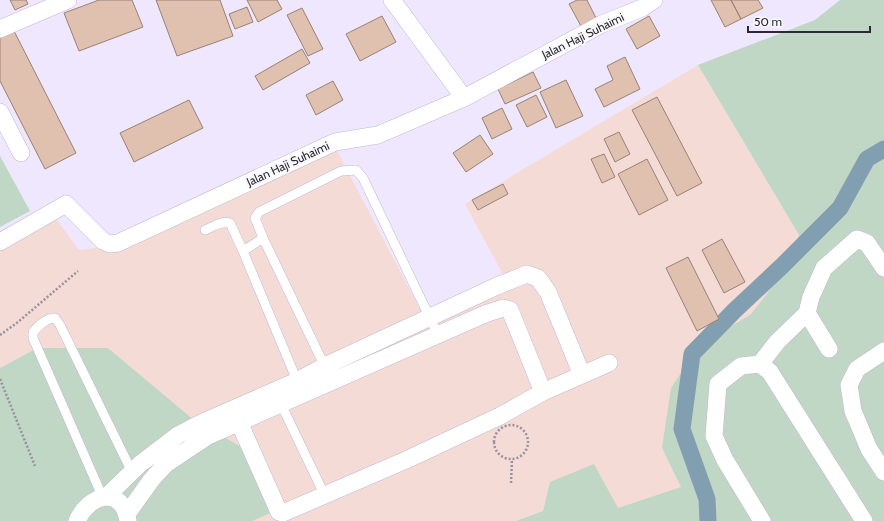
<svg xmlns="http://www.w3.org/2000/svg" width="884" height="521" viewBox="0 0 884 521" font-family="Cabin,sans-serif">
  <rect width="100%" height="100%" fill="#efe7fd"/>
  <path fill="#f5dbd5" d="M698,65L799,235L787,268L751,314L699,346L662,448L682,487L618,508L550,482L543,511L516,521H252L283,507L194,420L108,348H37L0,368V242L52,213L79,250L118,245L334,145L421,311L507,282L465,204Z"/>
  <path fill="#bfd7c4" d="M840,0H884V521H516L543,511L550,482L594,464L618,508L681,487L662,448L671,388L699,346L751,314L787,268L799,235L698,65L815,20Z
    M0,156L30,211L0,227Z
    M37,348H108L194,420L259,457L284,507L252,521H0V368Z"/>
  <g fill="none" stroke-linecap="round" stroke-linejoin="round">
    <path stroke="#819fb0" stroke-width="17" d="M708,521L707,499L682,429L692,354L734,311L782,266L840,208L867,159L884,149"/>
  </g>
  <path fill="#e0c1af" stroke="#978276" d="M10,0H26L28,4L15,10Z
    M99,0H132L143,27L79,51L64,13Z
    M156,0H220L233,36L177,56Z
    M247,0H277L282,9L258,22Z
    M577,0H587L597,20L582,28L569,4Z
    M711,0H731L741,19L725,27Z
    M731,0H758L763,8L741,19Z
    M247,7L253,22L235,29L229,14Z
    M302,8L323,49L308,56L287,15Z
    M382,16L396,42L360,61L346,34Z
    M649,16L660,36L637,49L626,29Z
    M13,29L76,153L45,169L0,81V36Z
    M302,49L310,63L263,90L255,76Z
    M625,57L640,89L604,107L595,89L613,80L607,66Z
    M533,72L541,88L505,104L498,89Z
    M566,80L583,116L556,128L540,92Z
    M333,81L343,100L316,115L306,95Z
    M536,95L547,117L527,127L516,105Z
    M657,97L702,183L677,196L632,110Z
    M189,100L203,128L134,162L120,133Z
    M502,108L512,129L492,139L482,118Z
    M619,132L630,154L615,162L604,139Z
    M480,135L493,154L466,172L453,153Z
    M604,154L615,177L602,183L591,159Z
    M647,159L668,200L639,215L618,174Z
    M503,184L508,194L478,210L472,200Z
    M722,239L745,282L724,293L702,250Z
    M688,257L719,319L697,331L666,268Z"/>
  <g fill="none" stroke-linecap="round" stroke-linejoin="round">
    <g stroke="#c1b9ce" stroke-width="10">
      <path id="lane" d="M205,230C213,227 222,220 230,223L243,251L298,383
        M243,251L263,238
        M326,369L263,238L255,218L259,212L341,171L356,170L363,178L438,335
        M280,402L325,496
        M103,498L33,338V332C38,326 47,318 55,318L60,325L132,472"/>
    </g>
    <g stroke="#c1b9ce" stroke-width="18">
      <path id="street" d="M392,0L464,98
        M0,29L68,0
        M0,112L21,153
        M0,242L66,204L103,241L110,244L118,243L335,142L378,135L464,98L602,24L642,8L654,0
        M807,313L829,349
        M884,351L857,369L849,385L853,411L869,449L884,472
        M760,364L777,342L807,313L811,297L824,268L857,239L867,243L884,268
        M235,413L279,512L283,513L406,460L500,416L543,392L609,363
        M106,497L140,464L178,435L201,423L297,381L325,366L497,286L527,274L538,278L548,292L582,375
        M127,514L152,479L166,464L208,436L485,314L503,308L510,310L543,392
        M77,521C89,494 122,485 128,521
        M762,521L725,460L714,436L718,384L741,366L760,364L770,372L864,521"/>
    </g>
    <path stroke="#9691a0" stroke-width="2.5" stroke-dasharray="2 2" stroke-linecap="butt" d="M0,335L18,322L78,271
      M0,379L35,466
      M494 442a17 17 0 1 1 34 0a17 17 0 1 1-34 0Z
      M511,483L512,459"/>
    <use href="#lane" stroke="#fff" stroke-width="9"/>
    <use href="#street" stroke="#fff" stroke-width="17"/>
  </g>
  <g text-anchor="middle" stroke-width="4" stroke-linejoin="round" paint-order="stroke">
    <g font-size="12" fill="#2c2931" stroke="#f9f8fc">
      <text transform="translate(583 36) rotate(-26)" y="4">Jalan Haji Suhaimi</text>
      <text transform="translate(288 164) rotate(-25)" y="4">Jalan Haji Suhaimi</text>
    </g>
  </g>
  <path d="M748 26v6h122v-6" fill="none" stroke="#2c2931" stroke-width="2"/>
  <text x="754" y="26" font-size="12" fill="#2c2931" stroke="#f9f8fc" stroke-width="3" paint-order="stroke">50 m</text>
</svg>
